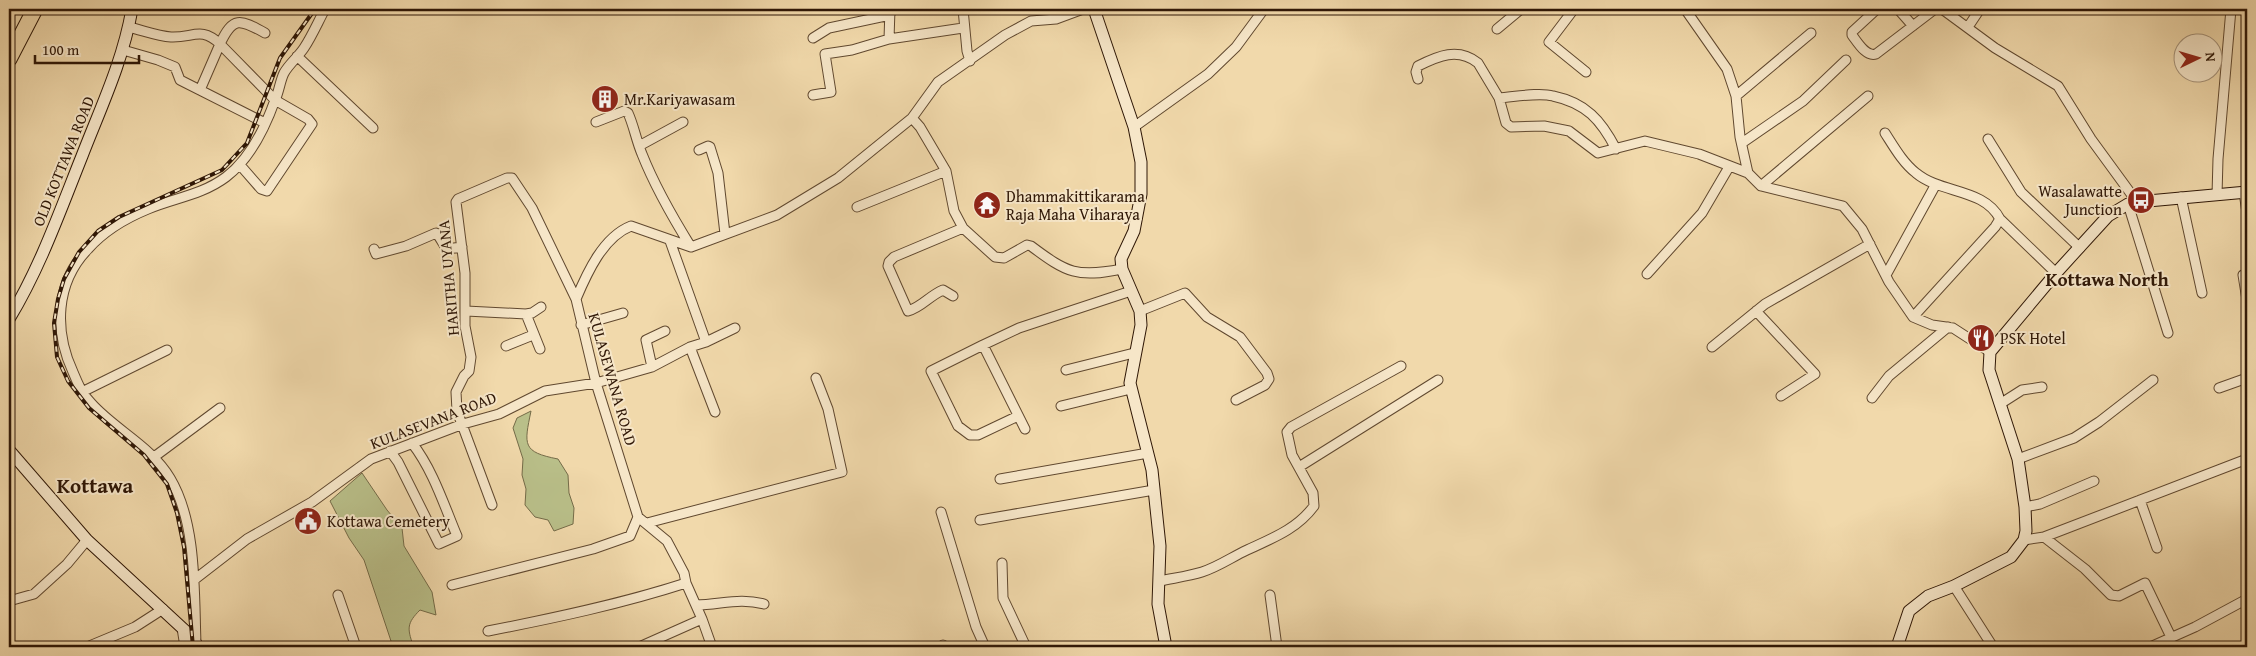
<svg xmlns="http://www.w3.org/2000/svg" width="2256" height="656" viewBox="0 0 2256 656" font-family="'Gentium Book Plus',serif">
  <rect width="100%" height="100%" fill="#f1d9ab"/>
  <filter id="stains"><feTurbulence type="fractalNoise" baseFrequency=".004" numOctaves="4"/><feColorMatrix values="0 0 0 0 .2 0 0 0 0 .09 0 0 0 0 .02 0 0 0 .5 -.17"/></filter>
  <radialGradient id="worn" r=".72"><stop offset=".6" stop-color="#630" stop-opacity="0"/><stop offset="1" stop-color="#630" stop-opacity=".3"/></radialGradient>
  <path fill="#b9bf89" stroke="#746b48" d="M531,411C524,445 522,452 558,459L568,475L569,493L574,508L573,524L554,531L548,520L535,517L525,505L526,489L522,475L523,459L513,428L517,418Z
    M362,473L387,510L402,528L404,546L432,592L436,615L420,610C407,623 407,628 413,645L409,647H393L364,560L349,538L330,501Z"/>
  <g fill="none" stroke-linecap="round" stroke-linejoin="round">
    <g stroke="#60482f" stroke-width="11">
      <path id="street" d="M963,9L967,51L970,61
        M1574,9L1549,42L1586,72
        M1685,9L1727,69L1736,96L1740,137L1748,173L1761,186L1843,206L1862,229L1889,282L1913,317L1932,325L1953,328L1990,352
        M1877,9L1852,32V35C1858,43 1866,57 1876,54L1935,9
        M1898,9L1913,26
        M1942,9L1995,48L2058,86L2091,139L2137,202
        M128,27C142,30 157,36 171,37C193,38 201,26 220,44L200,90
        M1968,27L1980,9
        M1497,29L1521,9
        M813,38L829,28L890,15
        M889,39L890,9
        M123,50L158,60L175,67L180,80L265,123
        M297,56L373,128
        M1418,79L1416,72L1418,66C1438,56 1458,47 1478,63L1499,98L1506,123L1511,127L1544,126L1569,131L1598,153L1645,141L1699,154L1748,173
        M813,95L831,92L825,54L852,50L889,39L963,28
        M1736,96L1811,33
        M1499,98C1514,97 1539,92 1553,96C1586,103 1601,120 1616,149
        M912,118L920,127L946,171L954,211L963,228L995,257L1004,258L1027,245L1031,246C1067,273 1077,278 1122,269
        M596,122L624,111L628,113C634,126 636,140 642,154C655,187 673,218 691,247
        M1134,127L1208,74L1236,47L1264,9
        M1885,133C1894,147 1903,163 1916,173C1941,194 1984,188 2000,219L1995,227L1913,317
        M1988,139L2021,192L2080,248
        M1742,143L1803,101L1846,60
        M639,146L683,122
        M699,150L708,146L710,147L718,173L725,234
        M240,165L261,189L267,191L312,124L308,119L275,100L220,44C233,16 240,19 265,33
        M1761,186L1868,96
        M2244,192L2247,213
        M2217,195L2218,159L2231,9
        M2181,197L2202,293
        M2128,204L2168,333
        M857,207L946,171
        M2000,219L2056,273
        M670,241L706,342
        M374,249L376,254L406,246L436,233C447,245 440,251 462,247
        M2247,273L2243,275L2247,300
        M1647,274L1702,213L1729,167
        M1886,275L1936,184
        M953,296L943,290C929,296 922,307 908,311L888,266L889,262L894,257L963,228
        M466,311L526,314L532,313L541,307
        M1140,311L1185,293L1207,317L1240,337L1267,373L1269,379L1265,385L1236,400
        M1756,311L1815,374L1781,396
        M526,314L540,349
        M581,325L623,313
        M983,345L931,371L958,426L970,435H978L1018,416
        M506,346L533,335
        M690,347L715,412
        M1712,347L1765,304L1870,244
        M652,367L646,340L665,331
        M1066,370L1134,353
        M2219,388L2247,378
        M82,392L167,350
        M1872,398L1889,376L1948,327
        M2000,404L2022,390L2042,387
        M1061,406L1131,389
        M1025,429L983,345L1019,328L1131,291
        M390,451L398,462L439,544L457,536C444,505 433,470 412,443
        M154,457L220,408
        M2018,459L2074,438L2099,422L2153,380
        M1299,467L1438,380
        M1000,479L1148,453
        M2140,500L2157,548
        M492,505L457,411L456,392L464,376L469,371L471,357L465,326V273L456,202L458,199L507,178H512L532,208L576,299
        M2025,507L2040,504L2094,481
        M941,512L976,627L985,647
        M980,520L1154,490
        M647,523L842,472L828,409L816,378
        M2044,537L2085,569L2111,595L2119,596L2145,583L2171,637
        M2024,540L2044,537L2247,459
        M1002,563L1003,598L1026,647
        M194,580L247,539L312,502L371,459L463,424L499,414L545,391L596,383L652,367L690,347L706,342L735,328
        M1160,581C1174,578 1189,576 1202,572C1218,567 1232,557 1247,550C1273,538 1297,529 1314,506L1313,493L1292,455L1287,432L1291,427L1401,366
        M452,585L593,549L630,536L638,517
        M1954,586L1993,647
        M338,595L356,647
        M1270,595L1277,647
        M9,601L34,594L67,564L87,540
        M696,605C720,605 739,597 764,604
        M182,628L185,647
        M488,631C555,618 621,604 686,583
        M196,643C194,592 197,523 170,478C151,446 115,430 91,403C82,394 78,384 73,372C54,331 55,283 88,249C104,231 126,218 148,209C174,198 202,195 226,177C250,159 265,128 275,100C279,92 280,81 284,73C289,64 298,57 304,48C312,36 318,22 325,9
        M943,645V647
        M87,647L135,627L163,609
        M639,647L702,619
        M712,647L702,619L686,583L684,573L667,541L638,517L596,383L576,299C587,273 603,237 631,226L691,247L777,215L838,178L912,118L938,82L1005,35L1031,21L1056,19L1083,9
        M2150,647L2168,639
        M2171,647L2168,639L2195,627L2247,599"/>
    </g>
    <g stroke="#2f1706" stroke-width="13">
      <path id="secondary" d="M1094,9L1134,127L1141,162V194L1134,231L1121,259L1122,269L1140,311L1141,325L1130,383L1152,470L1160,546L1158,604L1166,647
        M9,319C40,268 60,211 82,156C101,107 123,61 132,9
        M9,450L87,540L192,637L198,647
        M1897,647L1909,611L1928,596L1954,586L2011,557L2024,540L2026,531L2025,507L2018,459L1989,370L1990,352L2056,273L2108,216L2128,204L2137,202L2247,192"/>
    </g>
    <g stroke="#2f1706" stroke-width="17">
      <path id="highway" d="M9,59L35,9"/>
    </g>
    <use href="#street" stroke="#f6e6c8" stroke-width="9"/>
    <use href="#secondary" stroke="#f6e6c8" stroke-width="11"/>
    <use href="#highway" stroke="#f1d9ab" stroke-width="15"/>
    <g stroke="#2f1706" stroke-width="4">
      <path id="rail" d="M193,647L184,547L177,513L167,484L144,455L89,408L68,381L57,357L54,323L58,299L64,279L79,252L98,231L119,217L222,170L247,143L280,58L315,9"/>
    </g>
    <use href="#rail" stroke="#f6e6c8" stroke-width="2" stroke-dasharray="5.5" stroke-linecap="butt"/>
  </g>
  <defs>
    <g id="building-disc" transform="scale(1.4375)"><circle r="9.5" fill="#8f2418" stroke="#f6e6c8"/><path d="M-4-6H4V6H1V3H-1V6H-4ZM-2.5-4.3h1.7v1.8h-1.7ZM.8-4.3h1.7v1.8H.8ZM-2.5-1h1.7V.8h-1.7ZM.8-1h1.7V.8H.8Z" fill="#fff"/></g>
    <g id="bus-disc" transform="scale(1.4375)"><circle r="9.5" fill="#8f2418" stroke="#f6e6c8"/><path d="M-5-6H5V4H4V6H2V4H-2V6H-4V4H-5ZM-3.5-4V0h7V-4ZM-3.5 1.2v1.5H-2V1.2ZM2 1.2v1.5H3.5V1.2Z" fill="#fff"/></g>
    <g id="temple-disc" transform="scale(1.4375)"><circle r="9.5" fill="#8f2418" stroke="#f6e6c8"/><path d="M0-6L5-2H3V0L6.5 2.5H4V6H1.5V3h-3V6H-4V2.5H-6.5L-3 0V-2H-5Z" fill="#fff"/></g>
    <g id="restaurant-disc" transform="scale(1.4375)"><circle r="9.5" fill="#8f2418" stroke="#f6e6c8"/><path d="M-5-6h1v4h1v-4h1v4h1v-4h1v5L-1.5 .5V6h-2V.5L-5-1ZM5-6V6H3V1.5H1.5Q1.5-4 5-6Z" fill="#fff"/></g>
    <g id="civic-disc" transform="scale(1.4375)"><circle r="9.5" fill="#8f2418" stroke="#f6e6c8"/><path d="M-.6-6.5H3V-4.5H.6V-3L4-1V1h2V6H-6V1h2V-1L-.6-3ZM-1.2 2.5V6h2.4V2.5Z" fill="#fff"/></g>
  </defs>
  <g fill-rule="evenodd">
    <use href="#building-disc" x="605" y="99"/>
    <use href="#bus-disc" x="2141" y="200"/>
    <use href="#temple-disc" x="987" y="205"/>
    <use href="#restaurant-disc" x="1981" y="338"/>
    <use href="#civic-disc" x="308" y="521"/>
  </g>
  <g text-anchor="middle" stroke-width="4" stroke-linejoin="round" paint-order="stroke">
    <g font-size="16" fill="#2f1706" stroke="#f6e6c8" text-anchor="start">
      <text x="624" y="105">Mr.Kariyawasam</text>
      <text x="2122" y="197" text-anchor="end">Wasalawatte<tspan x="2122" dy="18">Junction</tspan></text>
      <text x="1006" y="202">Dhammakittikarama<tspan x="1006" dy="18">Raja Maha Viharaya</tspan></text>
      <text x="2000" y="344">PSK Hotel</text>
      <text x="327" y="527">Kottawa Cemetery</text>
    </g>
    <g font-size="16" fill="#2f1706" stroke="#f6e6c8">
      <text transform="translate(63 161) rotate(-68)" y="6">OLD KOTTAWA ROAD</text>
      <text transform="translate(448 278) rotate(-95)" y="6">HARITHA UYANA</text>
      <text transform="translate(613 379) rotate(74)" y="6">KULASEWANA ROAD</text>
      <text transform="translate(433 420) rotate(-21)" y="6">KULASEVANA ROAD</text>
    </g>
    <g font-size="19" font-weight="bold" fill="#2f1706" stroke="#f6e6c8">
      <text x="2107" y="286">Kottawa North</text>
    </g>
    <g font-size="21" font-weight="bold" fill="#2f1706" stroke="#f6e6c8">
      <text x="95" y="493">Kottawa</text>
    </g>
  </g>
  <rect width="2256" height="656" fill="none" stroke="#f1d9ab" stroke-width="30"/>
  <rect x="10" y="10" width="2236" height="636" fill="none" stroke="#2f1706" stroke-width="2.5"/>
  <rect x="15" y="15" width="2226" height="626" fill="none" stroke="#2f1706"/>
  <g transform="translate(2198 58) rotate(85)"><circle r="24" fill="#f6e6c8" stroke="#a6937a"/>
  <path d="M0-4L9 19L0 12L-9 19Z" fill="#8f2418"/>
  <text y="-8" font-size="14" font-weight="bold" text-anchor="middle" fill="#2f1706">N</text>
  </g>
  <path d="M35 55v8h104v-8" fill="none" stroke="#2f1706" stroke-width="2.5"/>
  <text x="42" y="55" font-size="15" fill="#2f1706" stroke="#f6e6c8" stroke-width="4" paint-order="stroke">100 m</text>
  <rect width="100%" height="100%" filter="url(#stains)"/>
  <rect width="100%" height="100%" fill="url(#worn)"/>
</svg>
